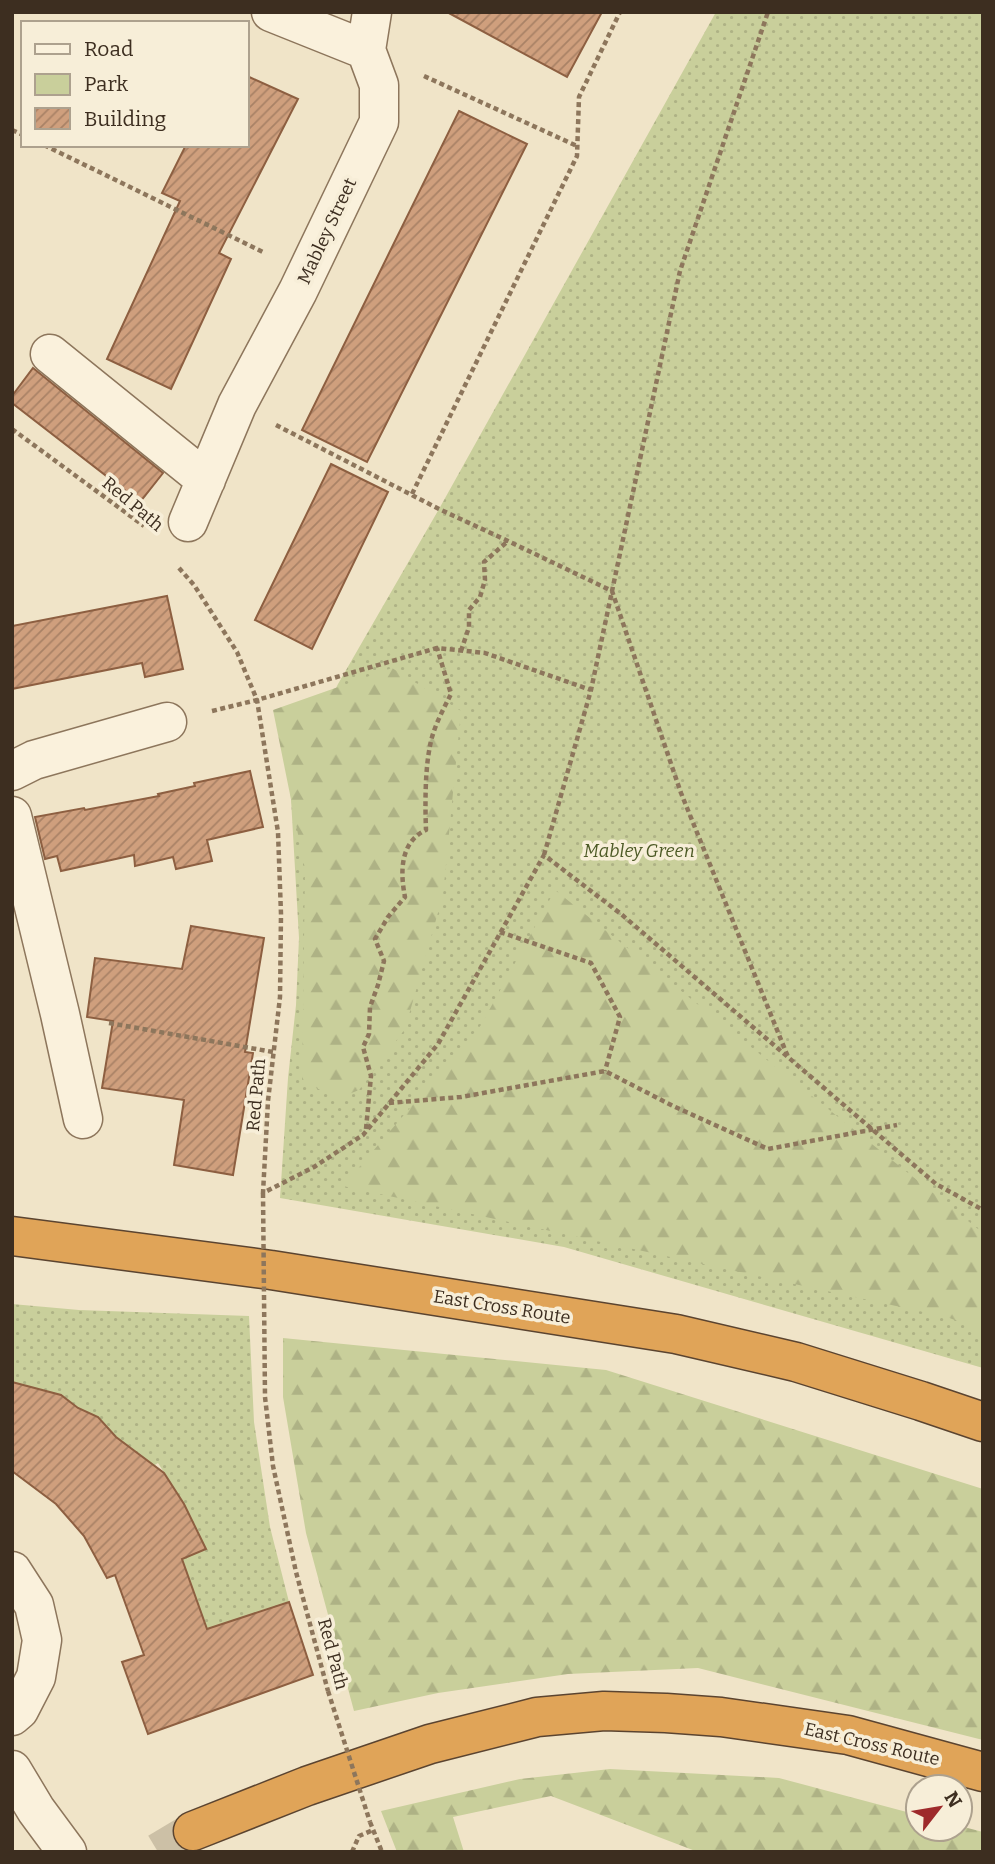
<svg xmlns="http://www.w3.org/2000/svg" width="995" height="1864" viewBox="0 0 995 1864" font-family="Bitter,serif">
  <defs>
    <pattern id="green-dots" width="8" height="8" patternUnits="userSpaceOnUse" patternTransform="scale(1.75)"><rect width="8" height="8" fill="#c9cf9b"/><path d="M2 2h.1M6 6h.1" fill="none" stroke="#aeb285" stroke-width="1.8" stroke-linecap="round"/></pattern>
    <pattern id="forest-firs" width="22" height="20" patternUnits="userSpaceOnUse" patternTransform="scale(1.75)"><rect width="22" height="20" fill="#c9cf9b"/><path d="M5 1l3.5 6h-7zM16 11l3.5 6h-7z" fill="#aeb285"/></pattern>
    <pattern id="building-hatch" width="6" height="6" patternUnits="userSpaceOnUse" patternTransform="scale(1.75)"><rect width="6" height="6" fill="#cf9f7d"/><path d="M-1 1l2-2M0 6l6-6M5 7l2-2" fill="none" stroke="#a98266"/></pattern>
  </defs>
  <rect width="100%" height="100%" fill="#f0e4c8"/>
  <path fill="url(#green-dots)" d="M716,12H983V1368L564,1247L280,1198L288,1078L296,1005L299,938L290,782L338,684L439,509Z
    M12,1304L79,1310L249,1316L254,1422L270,1527L289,1602L207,1629L182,1559L205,1549L184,1504L158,1463L147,1470C137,1460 128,1448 117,1438C88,1411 51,1392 12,1382Z"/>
  <path fill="url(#forest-firs)" d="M392,668L461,711L443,895L405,1029L359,1090L339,1098L302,1082L305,869L273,710Z
    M555,890L983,1233V1331L947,1317L343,1186L481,1025Z
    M283,1338L606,1370L983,1489V1740L698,1668L568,1674L438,1693L354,1711L306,1533L283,1397Z
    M610,1769L779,1778L918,1815V1829H960V1826L983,1832V1852H698L551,1796L453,1817L464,1852H397L381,1811L520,1779Z"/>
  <path fill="url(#building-hatch)" stroke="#8d5f41" stroke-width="2" d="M447,12H602L567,77Z
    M247,76L298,99L219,253L231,259L171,389L107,359L180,201L162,193L186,145H247Z
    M459,111L527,144L367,462L302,430Z
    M33,368L163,473L140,502L12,403V396Z
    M331,464L388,492L312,649L255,620Z
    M167,596L183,669L145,677L142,663L12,689V626Z
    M250,771L263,827L207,840L212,861L176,869L173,857L135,866L134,855L61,871L57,856L45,859L35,817L84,808L85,810L159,796L158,794L195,786L194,783Z
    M191,926L264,938L245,1052L253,1053L233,1175L174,1165L184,1100L102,1088L113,1021L87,1017L95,958L182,969Z
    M12,1382L61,1395L78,1408L98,1417L116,1437L164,1473L184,1504L206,1549L182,1559L207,1629L289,1602L313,1675L148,1734L122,1662L144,1655L115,1575L107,1578L84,1536L56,1504L12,1471Z"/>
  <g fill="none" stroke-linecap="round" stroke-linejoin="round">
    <path stroke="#ccc0a6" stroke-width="38" stroke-dasharray="38 19" stroke-linecap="butt" d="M158,1852L193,1831"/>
    <g stroke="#8d765c" stroke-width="41">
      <path id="minor" d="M271,12L366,50L372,12
        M50,354L206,480
        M188,522L237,405L298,291L379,122V85L366,50
        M12,771L34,760L167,722
        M12,816L60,1014L83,1119
        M12,1571L34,1605L42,1640L36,1677L19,1710L12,1716
        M12,1770L36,1810L67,1852"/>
    </g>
    <g stroke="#5b4430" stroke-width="41">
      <path id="highway" d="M12,1236L271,1270L676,1334L796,1362L921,1401L983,1422
        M193,1831L307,1786L430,1744L537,1717L604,1711L666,1713L721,1717L848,1735L983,1772"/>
    </g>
    <path stroke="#8d765c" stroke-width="4.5" stroke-dasharray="5 3.5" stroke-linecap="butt" d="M424,76L577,146
      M12,130L23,135
      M44,145L265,253
      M276,425L439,509L508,541L612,591L681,793L788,1057
      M12,429L144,526
      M412,494L577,156L579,97L620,12
      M179,568L194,585L237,652L257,700L278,832L281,914L280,997L268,1101L263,1193L314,1167L363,1135L438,1044L544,855L621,914L936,1184L983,1210
      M461,651L469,627V610L480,597L485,580L484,562L508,541
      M212,711L257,700L437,648L485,653L591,690
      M544,855L591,690L680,271L768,12
      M500,932L591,963L620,1017L605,1071
      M109,1023L273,1052
      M389,1103L461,1097L605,1071L673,1106L768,1149L897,1125
      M366,1129L371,1076L363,1047L369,1034L370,1007L378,985L384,961L375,939L388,917L405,897C400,872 400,842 426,830C425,805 425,770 430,746C433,728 443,710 451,694L437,648
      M265,1397L273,1466L296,1572L328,1691
      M370,1822L382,1852
      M352,1852L359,1836L373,1830"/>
    <use href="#minor" stroke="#faf1dc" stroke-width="38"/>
    <use href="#highway" stroke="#e0a458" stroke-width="38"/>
    <path stroke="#8d765c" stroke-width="4.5" stroke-dasharray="5 3.5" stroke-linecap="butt" d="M263,1193L265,1397
      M328,1691L370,1822"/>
  </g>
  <g text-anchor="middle" stroke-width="7" stroke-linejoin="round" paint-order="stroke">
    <g font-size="18" fill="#3d2e20" stroke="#f7eed8">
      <text transform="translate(327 231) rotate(-65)" y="6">Mabley Street</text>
      <text transform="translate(133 504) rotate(40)" y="6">Red Path</text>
      <text transform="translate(256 1095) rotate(-85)" y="6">Red Path</text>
      <text transform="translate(502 1307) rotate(9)" y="6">East Cross Route</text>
      <text transform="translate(333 1654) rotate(75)" y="6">Red Path</text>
      <text transform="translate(872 1744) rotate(13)" y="6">East Cross Route</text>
    </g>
    <g font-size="18" font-style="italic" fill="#4d5a26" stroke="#f7eed8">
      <text x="639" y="857">Mabley Green</text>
    </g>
  </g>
  <rect width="995" height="1864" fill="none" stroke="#3d2e20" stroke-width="28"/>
  <rect x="21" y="21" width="228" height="126" fill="#f7eed8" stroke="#ada18e" stroke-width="2"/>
  <rect x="35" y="44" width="35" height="10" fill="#faf1dc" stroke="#ada18e" stroke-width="2"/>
  <text x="84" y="56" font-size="21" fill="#3d2e20">Road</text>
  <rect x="35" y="74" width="35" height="21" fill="#c9cf9b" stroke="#ada18e" stroke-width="2"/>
  <text x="84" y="91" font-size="21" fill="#3d2e20">Park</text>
  <rect x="35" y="108" width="35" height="21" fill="url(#building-hatch)" stroke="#ada18e" stroke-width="2"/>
  <text x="84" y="126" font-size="21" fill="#3d2e20">Building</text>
  <g transform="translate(939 1808) rotate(59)"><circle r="33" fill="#f7eed8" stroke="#ada18e" stroke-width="2"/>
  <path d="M0-5L12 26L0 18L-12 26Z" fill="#9e2a2b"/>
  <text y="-10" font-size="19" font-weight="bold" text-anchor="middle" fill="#3d2e20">N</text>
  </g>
</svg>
